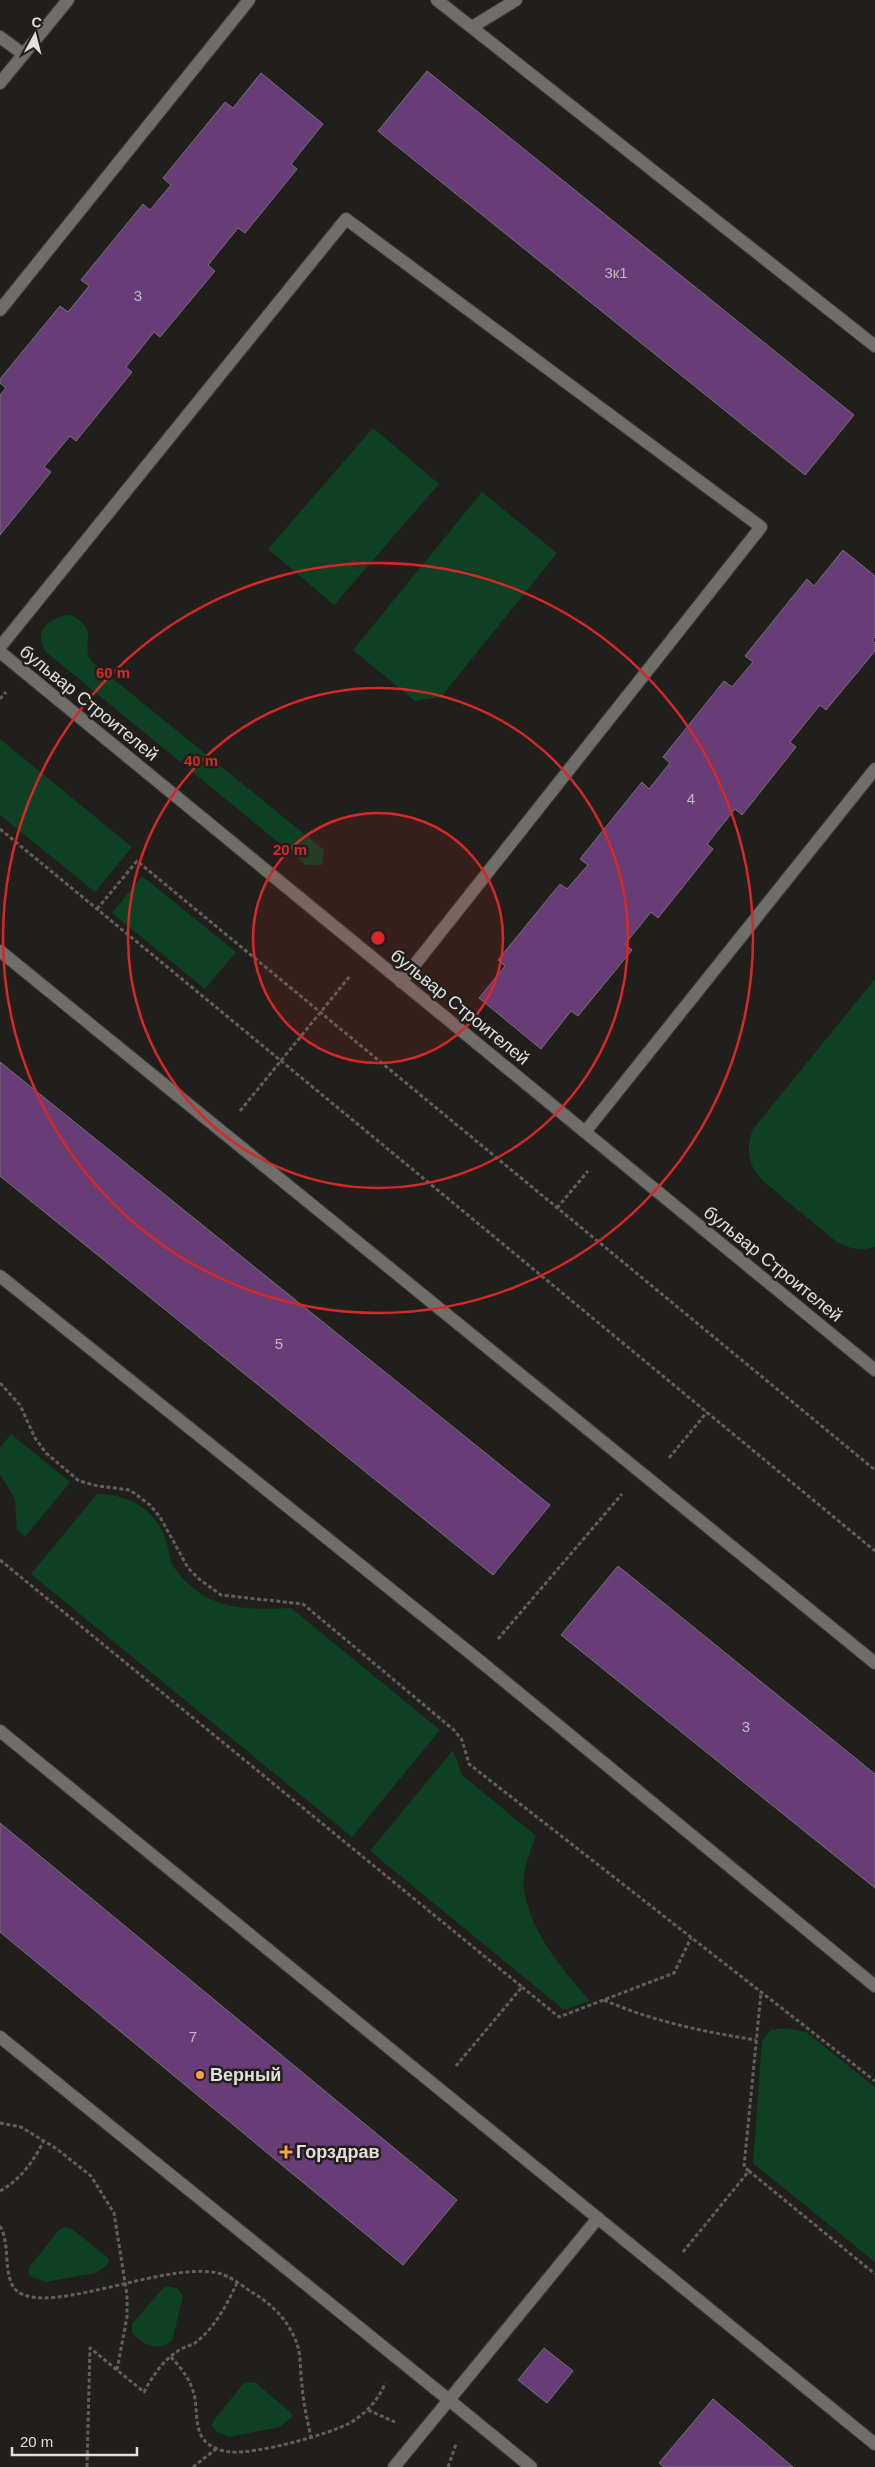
<svg xmlns="http://www.w3.org/2000/svg" width="875" height="2467" viewBox="0 0 875 2467" font-family="Arial,sans-serif">
  <rect width="100%" height="100%" fill="#211f1b"/>
  <path fill="#0e4023" d="M373,428L439,484L334,605L268,549Z
    M482,492L557,553L441,697L415,701L353,650Z
    M70,615C101,629 80,642 91,661L324,850L322,865H306L46,652C32,630 50,617 70,615Z
    M0,739L132,847L95,892L0,815Z
    M142,876L236,952L205,989L112,913Z
    M875,979V1247C861,1251 851,1249 838,1243L764,1182C748,1166 745,1150 753,1129Z
    M11,1434L70,1482L25,1537L17,1530L15,1499L0,1474V1448Z
    M97,1494C126,1494 152,1507 164,1535C168,1543 168,1553 171,1561C176,1574 192,1589 205,1596C231,1611 261,1609 291,1608L440,1730L352,1837L31,1574Z
    M453,1750L462,1775L536,1836C530,1852 522,1870 524,1888C529,1931 562,1969 590,2001L564,2010L370,1851Z
    M787,2028L806,2032L875,2087V2262L753,2163L762,2041L771,2030Z
    M65,2227L72,2229L107,2257L109,2261L106,2266L96,2273L45,2282L32,2277L28,2272L31,2265L59,2230Z
    M165,2286L177,2288L183,2296L172,2341C158,2352 143,2345 132,2333V2324Z
    M248,2382L256,2383L290,2412L293,2416L280,2427L229,2437L216,2431L212,2426L214,2420L243,2384Z"/>
  <path fill="#673c77" stroke="#767277" d="M427,71L854,415L805,475L378,131Z
    M261,73L323,124L291,164L297,169L245,233L238,228L208,265L215,271L160,337L154,332L126,367L132,372L76,441L70,436L44,467L51,472L0,535V395L6,388L0,383V379L60,306L68,312L89,286L81,280L143,204L150,210L171,185L163,178L225,102L233,108Z
    M843,550L875,576V637L872,640L875,643V651L826,710L820,705L790,742L796,747L742,815L735,809L707,844L713,849L658,918L651,912L625,944L632,950L578,1016L571,1011L541,1049L479,998L505,966L498,960L560,884L567,889L588,865L580,859L642,782L649,789L670,763L663,757L724,681L732,687L753,662L745,656L807,579L814,586Z
    M0,1062L550,1505L493,1575L0,1176Z
    M618,1566L875,1774V1888L561,1635Z
    M0,1823L457,2200L403,2265L0,1932Z
    M544,2348L573,2371L547,2403L518,2380Z
    M713,2399L766,2444L793,2467H664L659,2463Z"/>
  <g fill="none" stroke-linecap="round" stroke-linejoin="round">
    <g stroke="#3f3d3a" stroke-width="14">
      <path id="service" d="M437,0L875,346
        M472,27L516,0
        M0,37L23,54
        M0,310L249,0
        M0,647L346,219L761,527L401,982
        M0,951L875,1663
        M585,1132L875,769
        M0,1276L480,1661L875,1986
        M0,1731L875,2444
        M449,2400L531,2467"/>
    </g>
    <g stroke="#3f3d3a" stroke-width="14">
      <path id="minor" d="M0,83L68,0
        M0,652L875,1370
        M0,2037L449,2400
        M394,2467L598,2218"/>
    </g>
    <path stroke="#615f5b" stroke-width="3" stroke-dasharray="4 2.5" stroke-linecap="butt" d="M0,699L6,692
      M0,829L875,1551
      M97,909L137,861L875,1470
      M240,1111L350,976
      M557,1208L588,1171
      M0,1383L20,1405L35,1438L46,1453L79,1481L98,1486L130,1490L150,1505L160,1517L188,1568L199,1579L221,1595L303,1604L454,1730L462,1740L469,1764L875,2081
      M669,1458L707,1412
      M0,1560L522,1987L456,2066
      M498,1639L622,1494
      M522,1987L559,2017L674,1973L691,1938
      M604,2000C652,2021 704,2032 756,2040
      M0,2123L21,2127L57,2149L91,2176L114,2213L127,2295V2317L117,2370
      M749,2171L744,2167L761,1992
      M0,2191C20,2180 34,2161 44,2140
      M0,2226C11,2244 2,2278 17,2291C49,2318 176,2256 224,2275C234,2279 244,2287 253,2293C274,2305 291,2324 298,2347C301,2358 300,2373 302,2385C303,2402 307,2419 311,2437
      M683,2252L749,2171L875,2274
      M171,2357C179,2366 188,2376 192,2388C199,2404 193,2426 204,2440C210,2447 222,2452 231,2452C257,2454 327,2435 350,2423C365,2414 379,2400 385,2383
      M368,2410L395,2422
      M87,2467L90,2348L144,2392C152,2377 163,2360 178,2351C183,2347 190,2346 195,2343C215,2328 227,2304 237,2283
      M193,2467L216,2449
      M448,2467L456,2444"/>
    <use href="#service" stroke="#706e69" stroke-width="12"/>
    <use href="#minor" stroke="#706e69" stroke-width="12"/>
  </g>
  <circle cx="378" cy="938" r="125" fill="#d62828" fill-opacity=".12"/>
  <g fill="none" stroke="#d62828" stroke-width="2.5">
    <circle cx="378" cy="938" r="125"/>
    <circle cx="378" cy="938" r="250"/>
    <circle cx="378" cy="938" r="375"/>
  </g>
  <g fill="#f6a247" stroke="#211f1b" stroke-width="2">
    <circle cx="200" cy="2075" r="5"/>
    <path d="M283.5 2144.5h5v5h5v5h-5v5h-5v-5h-5v-5h5z"/>
  </g>
  <g text-anchor="middle" stroke-width="5" stroke-linejoin="round" paint-order="stroke">
    <g font-size="15" fill="#c3b7c4">
      <text x="616" y="278">3к1</text>
      <text x="138" y="301">3</text>
      <text x="691" y="804">4</text>
      <text x="279" y="1349">5</text>
      <text x="746" y="1732">3</text>
      <text x="193" y="2042">7</text>
    </g>
    <g font-size="18" fill="#e2e0dd" stroke="#211f1b">
      <text transform="translate(89 703) rotate(39)" y="6">бульвар Строителей</text>
      <text transform="translate(460 1007) rotate(39)" y="6">бульвар Строителей</text>
      <text transform="translate(773 1264) rotate(39)" y="6">бульвар Строителей</text>
    </g>
    <g font-size="18" font-weight="bold" fill="#e2e0dd" stroke="#211f1b" text-anchor="start">
      <text x="210" y="2081">Верный</text>
      <text x="296" y="2158">Горздрав</text>
    </g>
  </g>
  <circle cx="378" cy="938" r="8" fill="#d62828" stroke="#211f1b" stroke-width="2.5"/>
  <g font-size="15" text-anchor="middle" font-weight="bold" fill="#d62828" stroke="#211f1b" stroke-width="5" stroke-linejoin="round" paint-order="stroke">
    <text x="113" y="678">60 m</text>
    <text x="201" y="766">40 m</text>
    <text x="290" y="855">20 m</text>
  </g>
  <g transform="translate(35 35) rotate(7)" stroke="#211f1b" stroke-width="4" paint-order="stroke">
  <path d="M0-4L9 19L0 12L-9 19Z" fill="#e2e0dd"/>
  <text y="-8" font-size="14" font-weight="bold" text-anchor="middle" fill="#e2e0dd">С</text>
  </g>
  <path d="M12 2447v8h125v-8" fill="none" stroke="#e2e0dd" stroke-width="2.5"/>
  <text x="20" y="2447" font-size="15" fill="#e2e0dd" stroke="#211f1b" stroke-width="4" paint-order="stroke">20 m</text>
</svg>
